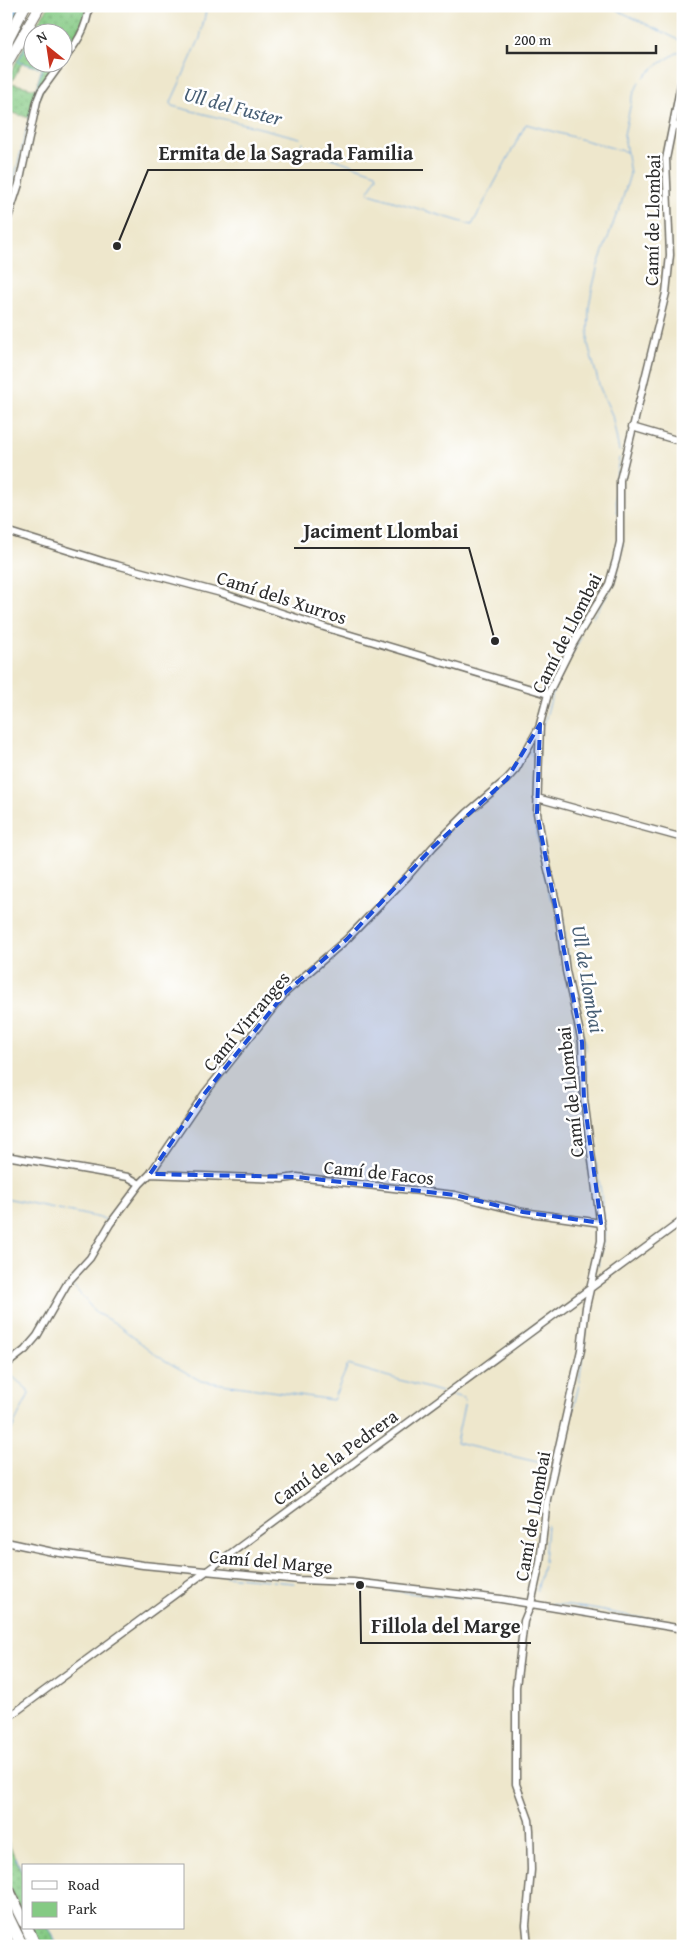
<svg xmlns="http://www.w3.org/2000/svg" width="689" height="1952" viewBox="0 0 689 1952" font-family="'Gentium Book Plus',serif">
  <defs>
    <pattern id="green-dots" width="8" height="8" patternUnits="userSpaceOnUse" patternTransform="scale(1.25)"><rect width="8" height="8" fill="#85ca84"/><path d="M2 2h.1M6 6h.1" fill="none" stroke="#6da46c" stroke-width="1.8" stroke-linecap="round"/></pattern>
  </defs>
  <rect width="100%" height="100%" fill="#fff"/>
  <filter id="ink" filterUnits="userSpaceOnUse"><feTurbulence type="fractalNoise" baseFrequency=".02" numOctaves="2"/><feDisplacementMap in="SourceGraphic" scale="10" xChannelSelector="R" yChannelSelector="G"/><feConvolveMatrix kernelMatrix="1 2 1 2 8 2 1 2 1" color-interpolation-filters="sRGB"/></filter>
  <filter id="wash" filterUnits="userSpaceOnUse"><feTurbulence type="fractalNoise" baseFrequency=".0096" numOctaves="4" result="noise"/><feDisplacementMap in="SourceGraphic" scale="20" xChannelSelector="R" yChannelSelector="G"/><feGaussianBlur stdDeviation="1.12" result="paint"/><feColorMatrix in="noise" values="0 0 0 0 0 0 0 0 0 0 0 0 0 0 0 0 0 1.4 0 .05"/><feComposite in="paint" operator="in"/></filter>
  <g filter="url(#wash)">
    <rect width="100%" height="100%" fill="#eee7cc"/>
    <path fill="url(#green-dots)" stroke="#587a58" fill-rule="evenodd" d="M6,6H22L6,38Z
      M49,6H87L84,28L63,60L62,32H32V62L61,63L46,81L30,118L6,111V82L31,33ZM22,63L42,68L36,89L11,83Z
      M6,1838L24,1877V1916L6,1880Z
      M29,1928H49L57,1946H38Z"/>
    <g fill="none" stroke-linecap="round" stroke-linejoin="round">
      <path stroke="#72aae1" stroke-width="1" d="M207,6L200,38L171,102L172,106L300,138
        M617,6V10L683,42
        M34,32L36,29
        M644,77L656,66L683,49
        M303,142L302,148L376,173L377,176L368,192L370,194L472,225L526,124L627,152
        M6,211L42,68L18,62L32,35
        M619,211L630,174L624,135L632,98L639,82
        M617,213L598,265L592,290L589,306L588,344L600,388L612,415L619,451
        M617,512L615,484L619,458
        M614,585L623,544
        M593,617L612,588
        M571,656L581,637
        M544,724L554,688
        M536,740L529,753L535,757L534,814L542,863L551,900
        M562,912L572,985
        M579,1016L586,1050
        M586,1058L587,1097
        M593,1145L601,1193
        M6,1198L105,1219L106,1224L101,1233
        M598,1266L605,1231L601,1195
        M71,1283L96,1313L115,1323L159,1357L201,1381L333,1400L348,1365L441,1392
        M6,1346L16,1353
        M6,1371L27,1389L29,1394L6,1441
        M579,1382L589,1311
        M452,1395L464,1398L465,1401L456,1443L550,1465
        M567,1433L579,1385
        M550,1503L565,1438
        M10,1547L31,1550
        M6,1549L8,1547
        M544,1562L547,1525
        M121,1565L155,1569
        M225,1576L268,1580
        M272,1581L294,1583
        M382,1589L433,1596
        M537,1591L543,1565
        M436,1596L478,1599
        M512,1604L527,1606
        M551,1604L587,1608L668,1623
        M15,1857L24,1874
        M49,1928L58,1946"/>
      <path stroke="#72aae1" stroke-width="5" d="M6,28L17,7"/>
    </g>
  </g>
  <g filter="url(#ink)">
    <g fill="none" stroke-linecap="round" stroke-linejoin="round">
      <g stroke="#6f6d63" stroke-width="9">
        <path id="street" d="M62,62C76,44 87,29 89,6
          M673,125L683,127
          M6,224L19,184L37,101L41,91L62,62
          M632,427L683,442
          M6,531L105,562L221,593L327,628L548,694
          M537,798L683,838
          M6,1156L128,1177L140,1184
          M150,1174L282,1179L297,1177L455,1195L523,1212L601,1223
          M6,1365L25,1350L37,1336L68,1282L90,1258L110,1224L140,1184L150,1174L205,1093L286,992L347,939L407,877L433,847L467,813L507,779L516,769L540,726
          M6,1542L53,1552L143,1565L299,1580L353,1582L501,1599L683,1629
          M6,1719L683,1220
          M528,1946L526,1925L531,1870L530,1830L529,1820L516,1784V1687L524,1621L531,1604L540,1563L547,1499L581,1350L586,1307L601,1241V1228L584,1099L582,1042L566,971L558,910L545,857L537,813L540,724L548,694L573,644L609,584L616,560L620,542V480L666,293L670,255L666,159L683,74"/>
      </g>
      <g stroke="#6f6d63" stroke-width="12">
        <path id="primary" d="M6,43L25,6
          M6,65L40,6"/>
      </g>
      <g stroke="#6f6d63" stroke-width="14">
        <path id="highway" d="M6,1886L24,1922
          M6,1913L22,1946
          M27,1928L35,1946"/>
      </g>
      <use href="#street" stroke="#fff" stroke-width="6"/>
      <use href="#primary" stroke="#fff" stroke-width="10"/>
      <use href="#highway" stroke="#fff" stroke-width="11"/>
    </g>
  </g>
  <path fill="#1d4ed8" fill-opacity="0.2" stroke="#1d4ed8" stroke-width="4" stroke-dasharray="10 6" stroke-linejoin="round" d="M540,724L537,813L582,1042L584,1099L601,1223L523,1212L455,1195L297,1177L150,1174L205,1093L286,992L347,939L433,847L507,779Z"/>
  <g text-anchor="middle" stroke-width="5" stroke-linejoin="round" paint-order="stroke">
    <g font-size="19" fill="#2b2b2b" stroke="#fff">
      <text transform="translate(652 220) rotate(-89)" y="7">Camí de Llombai</text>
      <text transform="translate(282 597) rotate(18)" y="7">Camí dels Xurros</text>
      <text transform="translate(566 633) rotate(-63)" y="7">Camí de Llombai</text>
      <text transform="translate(246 1021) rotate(-50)" y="7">Camí Virranges</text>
      <text transform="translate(570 1092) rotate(-96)" y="7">Camí de Llombai</text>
      <text transform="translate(379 1172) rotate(6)" y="7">Camí de Facos</text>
      <text transform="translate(335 1457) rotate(-36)" y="7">Camí de la Pedrera</text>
      <text transform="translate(532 1516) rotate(-80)" y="7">Camí de Llombai</text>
      <text transform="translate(271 1561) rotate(5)" y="7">Camí del Marge</text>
    </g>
    <g font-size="20" font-style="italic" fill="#475e74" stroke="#fff">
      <text transform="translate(233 106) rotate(15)" y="7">Ull del Fuster</text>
      <text transform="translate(588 979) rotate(80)" y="7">Ull de Llombai</text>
    </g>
  </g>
  <path fill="none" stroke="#2b2b2b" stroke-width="2" d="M117 246L148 170H423M495 641L469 548H294M360 1585L361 1643H531"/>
  <g fill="#2b2b2b" stroke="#fff" stroke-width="2">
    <circle cx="117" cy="246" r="5"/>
    <circle cx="495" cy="641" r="5"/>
    <circle cx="360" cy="1585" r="5"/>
  </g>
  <g font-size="20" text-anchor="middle" font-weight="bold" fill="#2b2b2b" stroke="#fff" stroke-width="5" stroke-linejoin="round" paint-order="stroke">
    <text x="286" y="160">Ermita de la Sagrada Familia</text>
    <text x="381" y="538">Jaciment Llombai</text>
    <text x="446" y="1633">Fillola del Marge</text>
  </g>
  <rect width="689" height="1952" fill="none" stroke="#fff" stroke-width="25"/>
  <rect x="22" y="1864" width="162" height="65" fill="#ffffff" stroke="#aaaaaa"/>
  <rect x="32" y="1881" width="25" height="8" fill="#ffffff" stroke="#aaaaaa"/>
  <text x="68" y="1890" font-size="15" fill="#2b2b2b">Road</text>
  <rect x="32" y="1902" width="25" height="15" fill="#85ca84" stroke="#aaaaaa"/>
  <text x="68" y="1914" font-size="15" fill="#2b2b2b">Park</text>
  <g transform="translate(48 48) rotate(330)"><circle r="24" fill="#ffffff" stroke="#aaaaaa"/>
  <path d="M0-4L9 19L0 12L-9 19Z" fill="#c8321e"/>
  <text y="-8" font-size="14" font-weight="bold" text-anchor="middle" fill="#2b2b2b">N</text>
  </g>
  <path d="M507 45v8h149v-8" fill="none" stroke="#2b2b2b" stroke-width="2.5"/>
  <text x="514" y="45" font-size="15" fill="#2b2b2b" stroke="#ffffff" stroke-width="4" paint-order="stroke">200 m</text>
</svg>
